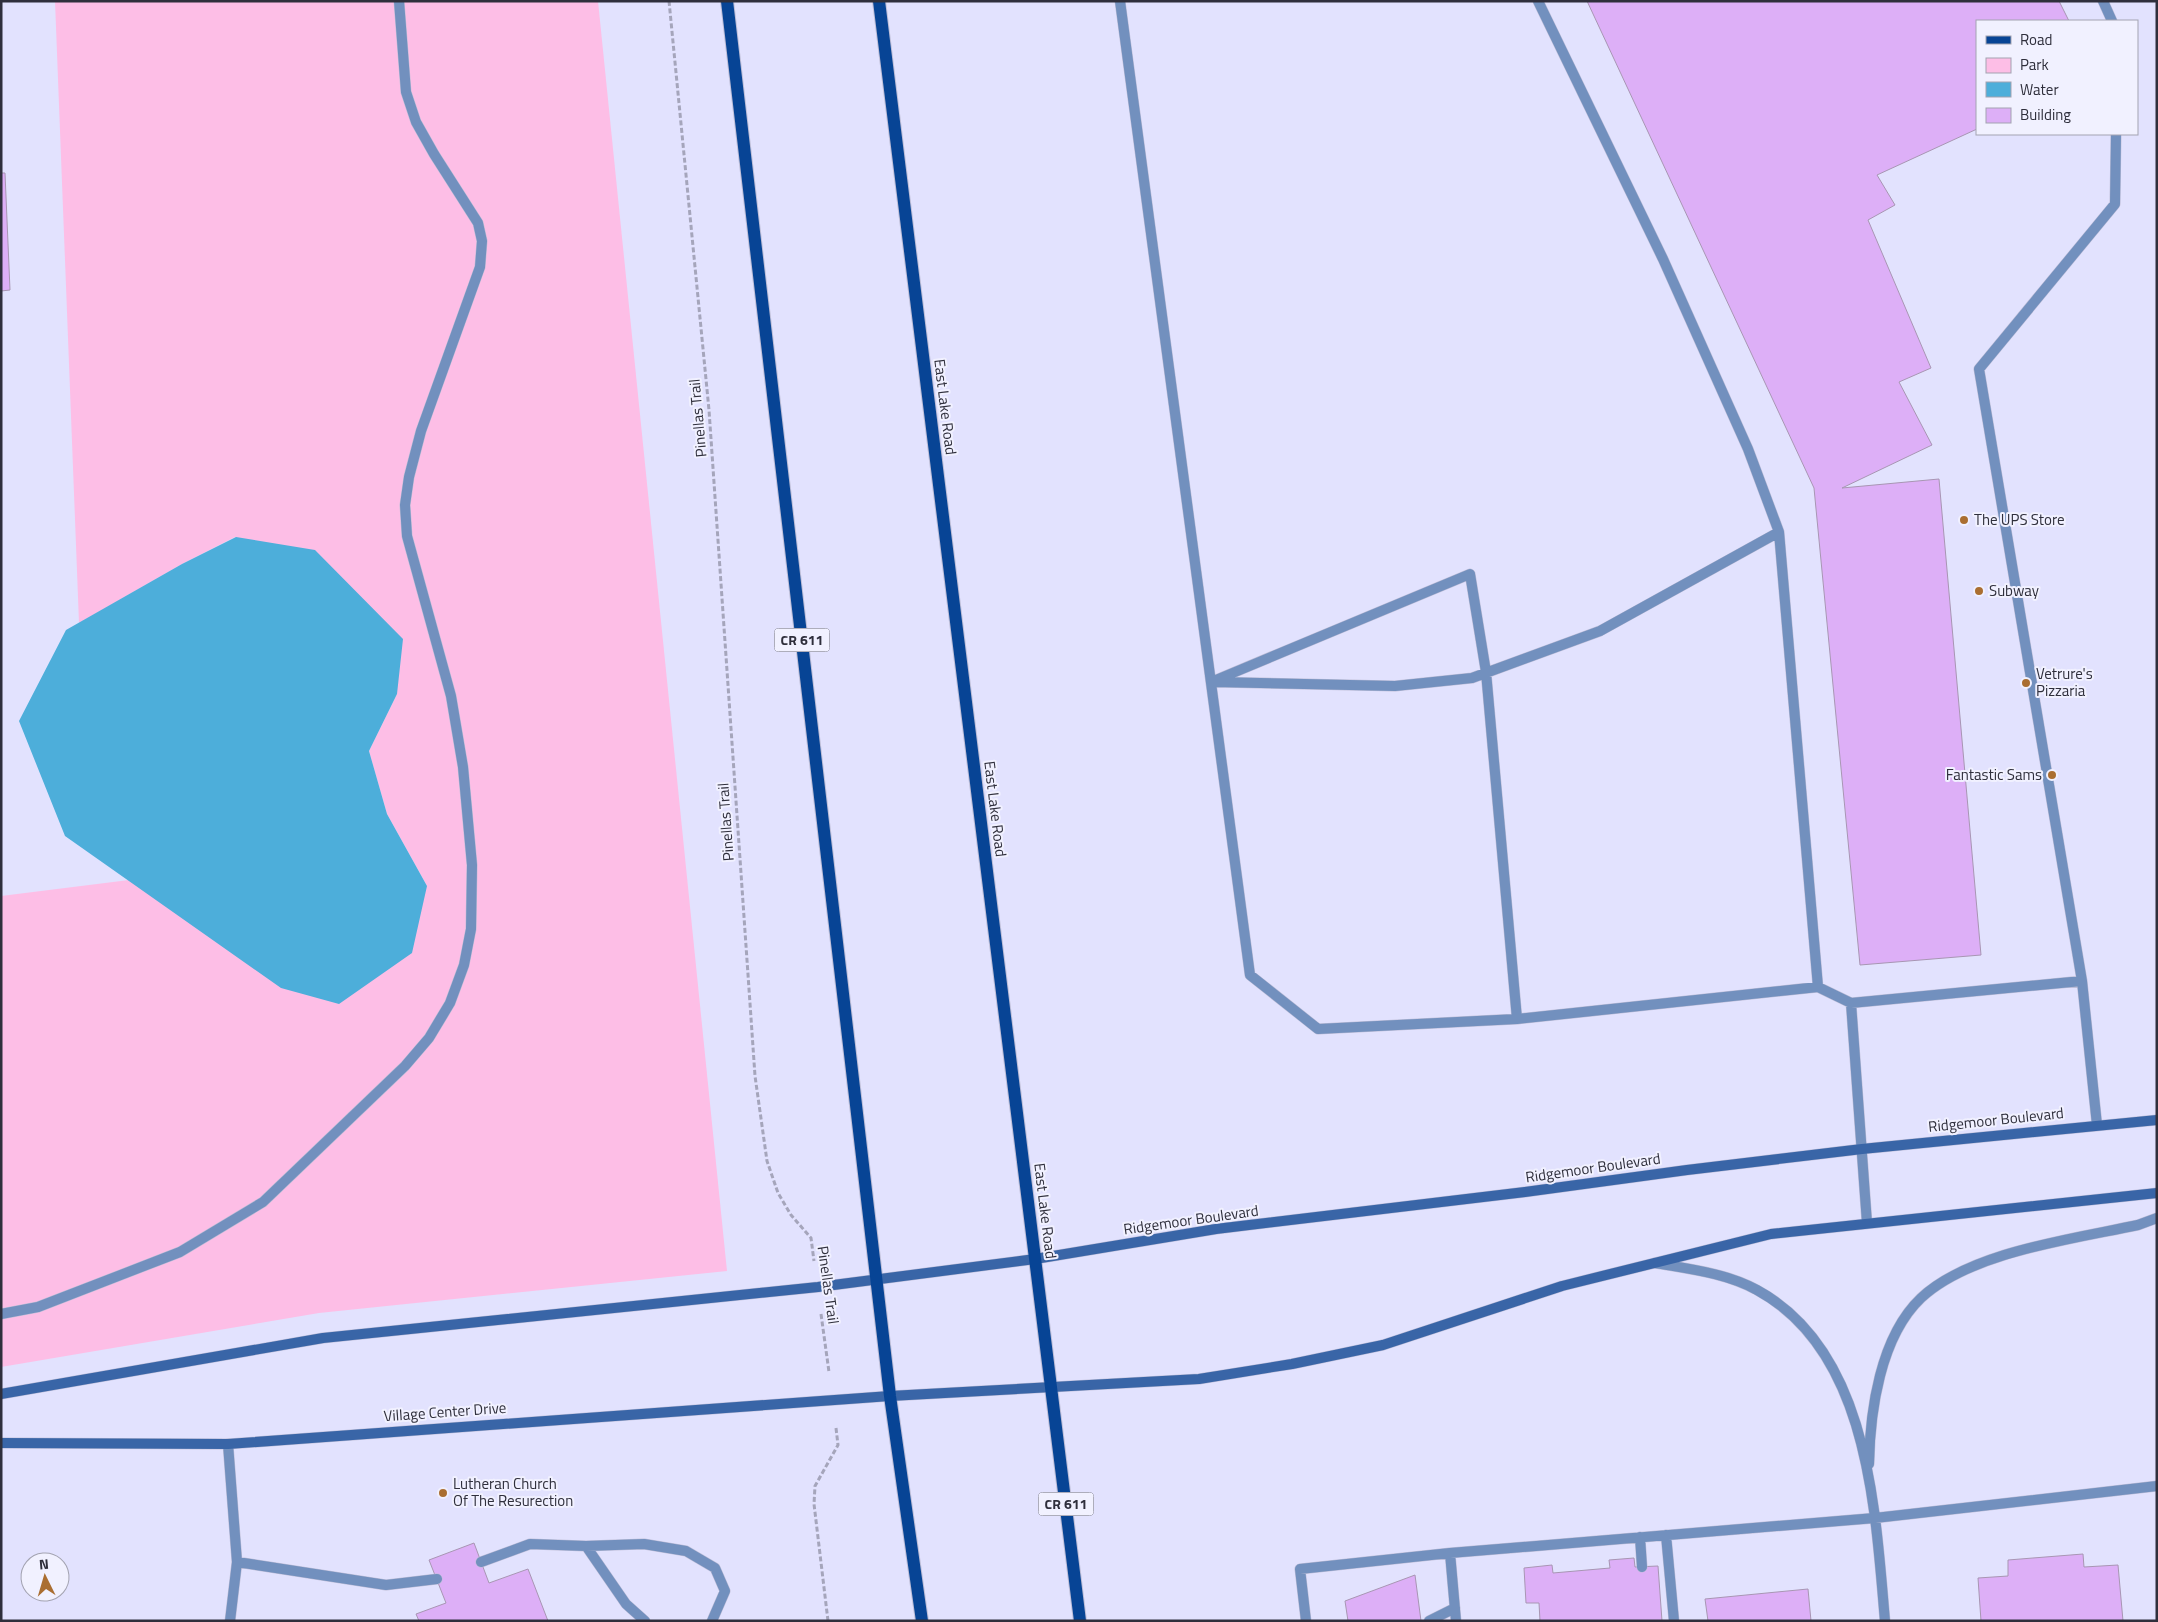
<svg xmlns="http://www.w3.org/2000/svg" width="2158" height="1622" viewBox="0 0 2158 1622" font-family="'Titillium Web',sans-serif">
  <rect width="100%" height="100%" fill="#e2e2fe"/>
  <path fill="#fdbee6" d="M55,1H598L727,1271L319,1313L1,1367V896L129,880L161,902L427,886L387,814L369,751L397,694L235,537L182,564L79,623Z"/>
  <path fill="#4daeda" d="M236,537L315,550L403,639L397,694L369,751L387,814L427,886L412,953L339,1004L281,988L65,836L19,721L66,630L182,564Z"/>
  <path fill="#ddaff7" stroke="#a896b3" d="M1587,1H2059L2069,21H1977V129L1877,175L1895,205L1868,220L1931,368L1899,382L1932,445L1842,488L1939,479L1981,955L1860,965L1814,488Z
    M1,173H5L10,290L1,291Z
    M474,1543L489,1583L528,1569L548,1621H419L416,1614L446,1603L429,1560Z
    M2083,1554L2084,1567L2118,1565L2123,1621H1981L1978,1578L2008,1576V1560Z
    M1634,1558L1635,1567L1658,1566L1662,1621H1540L1539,1603H1526L1524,1568L1552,1565L1553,1573L1610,1568L1609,1560Z
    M1415,1575L1421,1621H1348L1345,1601Z
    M1808,1589L1811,1621H1708L1705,1599Z"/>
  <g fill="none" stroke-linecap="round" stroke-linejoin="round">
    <g stroke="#bebed7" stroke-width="11">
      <path id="lane" d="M1120,1L1250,975L1318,1029L1517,1019L1818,987L1851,1003L2082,981
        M1538,1L1663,259L1748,449L1779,532L1818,987
        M2103,1L2112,21
        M1211,682L1470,574L1486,672L1517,1019
        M1214,682L1395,686L1472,678L1600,631L1779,532
        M1851,1003L1867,1223
        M2097,1125L2082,981L1979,369L2115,204L2116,134
        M1655,1263C1689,1269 1726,1273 1757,1290C1869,1351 1875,1508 1885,1621
        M1,1314L38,1307L180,1252L263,1202L405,1066L429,1038L450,1003L464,965L471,929L472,865L463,767L451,696L407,536L405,505L409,477L421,431L480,267L482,241L478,223L434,154L416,122L406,92L399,1
        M228,1444L237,1562L230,1621
        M1869,1464C1870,1411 1880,1337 1921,1298C1970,1252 2073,1239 2138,1225L2157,1218
        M1666,1535L1674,1621
        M1640,1537L1642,1567
        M586,1546L626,1604L645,1621
        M1450,1553L1456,1621
        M237,1562L386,1585L437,1579
        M481,1562L530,1544L586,1546L644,1544L686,1551L715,1568L725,1591L712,1621
        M1306,1621L1300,1569L1450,1553L1875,1518L2157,1486
        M1429,1621L1455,1608"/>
    </g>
    <g stroke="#bebed7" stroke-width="11">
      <path id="secondary" d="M1,1394L323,1338L818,1287L1035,1259L1216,1229L1525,1192L1687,1170L1862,1149L2157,1120
        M1,1443L228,1444L890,1396L1199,1379L1292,1364L1383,1345L1562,1286L1771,1234L2157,1193"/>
    </g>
    <g stroke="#bebed7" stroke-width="14">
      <path id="primary" d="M727,1L890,1396L922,1621
        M879,1L1080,1621"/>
    </g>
    <path stroke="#a5a5bb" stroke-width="3" stroke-dasharray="5 2.5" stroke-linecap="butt" d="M669,1L709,410L755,1076L767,1161L778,1193L791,1215L811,1238L814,1261
      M821,1314L829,1372
      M828,1621L814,1504L815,1486L838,1445L836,1428"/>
    <use href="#lane" stroke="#7290be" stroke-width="10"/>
    <use href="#secondary" stroke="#3965a7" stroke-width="10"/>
    <use href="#primary" stroke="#074495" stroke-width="12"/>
  </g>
  <g fill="#aa6e31" stroke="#f1f1ff" stroke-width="2">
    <circle cx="1964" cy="520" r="5"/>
    <circle cx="1979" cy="591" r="5"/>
    <circle cx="2026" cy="683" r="5"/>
    <circle cx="2052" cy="775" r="5"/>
    <circle cx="443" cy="1493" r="5"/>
  </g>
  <g text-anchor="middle" stroke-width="4" stroke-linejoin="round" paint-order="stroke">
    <g fill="#f1f1ff" stroke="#696976" stroke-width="1">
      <rect x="774.5" y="628.5" width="55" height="23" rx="4"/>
      <rect x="1038.5" y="1492.5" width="55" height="23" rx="4"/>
    </g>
    <g font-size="14" font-weight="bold" fill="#2f2f3c">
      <text x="802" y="645">CR 611</text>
      <text x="1066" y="1509">CR 611</text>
    </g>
    <g font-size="15" fill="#2f2f3c" stroke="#f1f1ff">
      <text transform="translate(945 407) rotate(83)" y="5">East Lake Road</text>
      <text transform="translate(698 418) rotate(-95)" y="5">Pinellas Trail</text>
      <text transform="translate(995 809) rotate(83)" y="5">East Lake Road</text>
      <text transform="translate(726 822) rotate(-94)" y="5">Pinellas Trail</text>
      <text transform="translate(1996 1120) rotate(-6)" y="5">Ridgemoor Boulevard</text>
      <text transform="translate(1593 1168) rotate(-8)" y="5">Ridgemoor Boulevard</text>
      <text transform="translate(1045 1211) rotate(83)" y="5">East Lake Road</text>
      <text transform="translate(1191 1220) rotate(-8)" y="5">Ridgemoor Boulevard</text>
      <text transform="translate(828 1285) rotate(82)" y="5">Pinellas Trail</text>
      <text transform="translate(445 1412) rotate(-4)" y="5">Village Center Drive</text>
    </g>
    <g font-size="15" fill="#2f2f3c" stroke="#f1f1ff" text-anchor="start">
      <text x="1974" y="525">The UPS Store</text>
      <text x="1989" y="596">Subway</text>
      <text x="2036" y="679">Vetrure's<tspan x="2036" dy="17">Pizzaria</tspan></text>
      <text x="2042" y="780" text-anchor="end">Fantastic Sams</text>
      <text x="453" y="1489">Lutheran Church<tspan x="453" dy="17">Of The Resurection</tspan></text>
    </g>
  </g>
  <rect width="2158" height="1622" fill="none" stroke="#2f2f3c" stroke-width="5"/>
  <rect x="1976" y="20" width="162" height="115" fill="#f1f1ff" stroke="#a3a3b1"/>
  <rect x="1986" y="36" width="25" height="8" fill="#074495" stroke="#a3a3b1"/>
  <text x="2020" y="45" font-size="15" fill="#2f2f3c">Road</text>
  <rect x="1986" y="58" width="25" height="15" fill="#fdbee6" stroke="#a3a3b1"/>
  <text x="2020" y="70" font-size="15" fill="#2f2f3c">Park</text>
  <rect x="1986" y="82" width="25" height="15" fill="#4daeda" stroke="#a3a3b1"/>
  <text x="2020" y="95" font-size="15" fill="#2f2f3c">Water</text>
  <rect x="1986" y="108" width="25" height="15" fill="#ddaff7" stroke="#a3a3b1"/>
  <text x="2020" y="120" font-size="15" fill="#2f2f3c">Building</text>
  <g transform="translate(45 1577) rotate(355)"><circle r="24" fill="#f1f1ff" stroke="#a3a3b1"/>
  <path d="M0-4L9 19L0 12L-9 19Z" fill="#aa6e31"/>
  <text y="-8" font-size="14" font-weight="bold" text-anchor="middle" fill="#2f2f3c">N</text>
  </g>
</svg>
